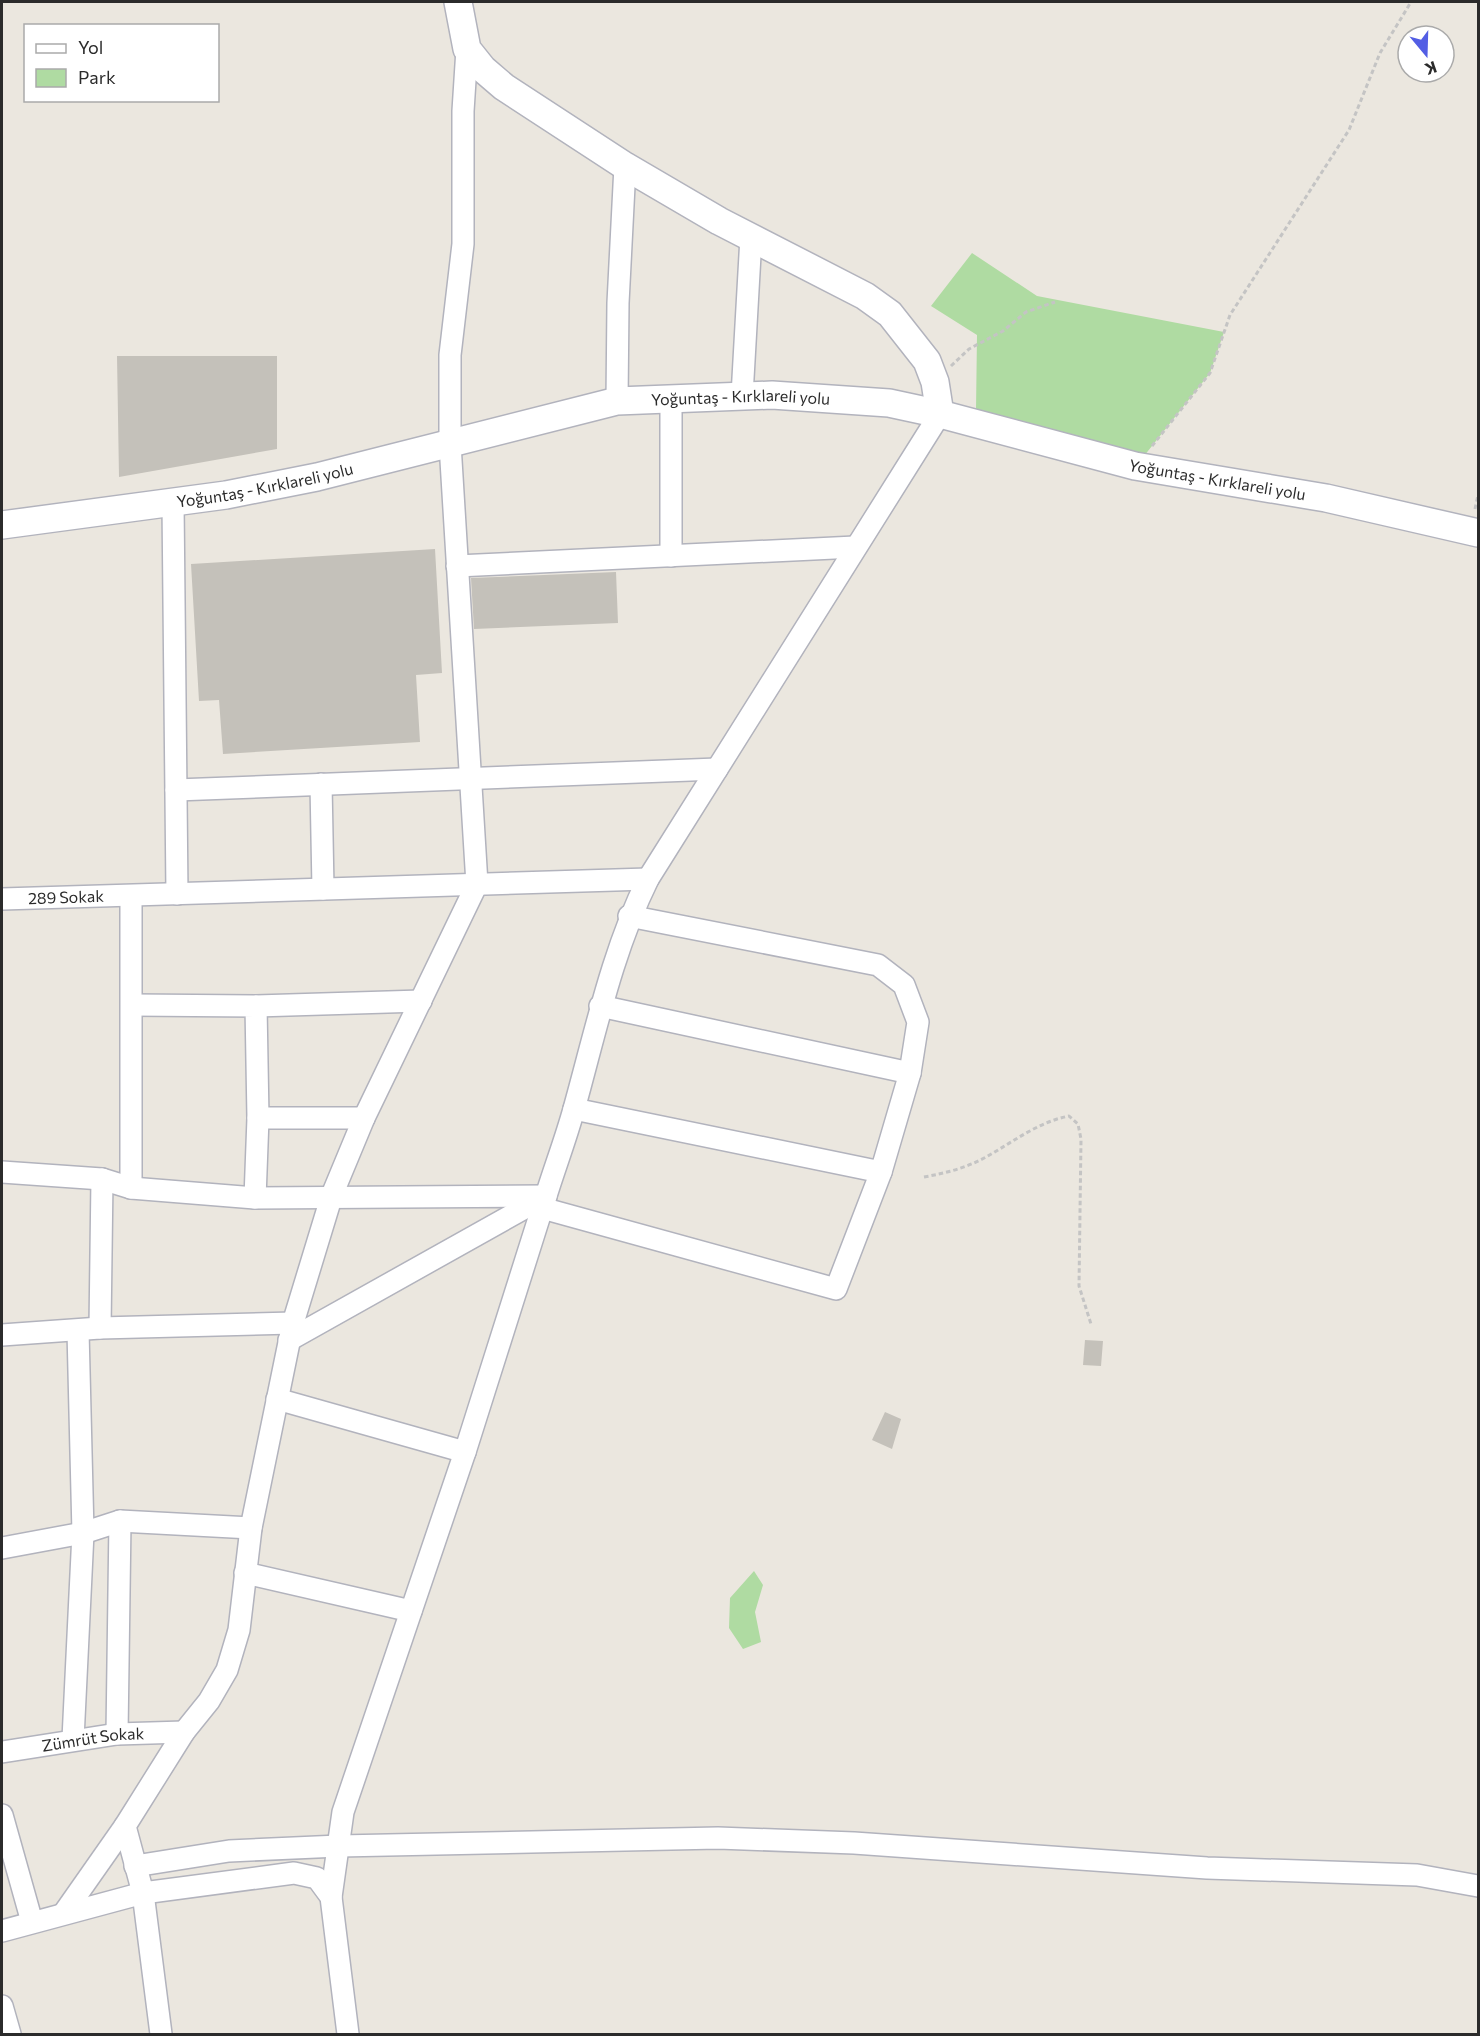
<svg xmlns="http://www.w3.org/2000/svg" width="1480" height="2036" viewBox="0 0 1480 2036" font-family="Commissioner,sans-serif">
  <rect width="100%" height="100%" fill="#ebe7df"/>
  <path fill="#afdba2" d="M972,253L1037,296L1224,332L1210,373L1144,456L976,410L977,335L931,306Z
    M754,1571L763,1585L755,1612L761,1642L743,1649L729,1628L730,1598Z"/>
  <path fill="#c4c1ba" d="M117,356H277V449L119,477Z
    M435,549L442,673L416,675L420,742L223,754L219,700L199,701L191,564Z
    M616,572L618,623L474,629L471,578Z
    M1085,1340L1103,1341L1101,1366L1083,1365Z
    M885,1412L901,1419L892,1449L872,1440Z"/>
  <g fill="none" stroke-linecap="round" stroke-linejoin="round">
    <g stroke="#b2b3bd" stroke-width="24">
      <g id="minor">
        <path d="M742,396L751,237"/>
        <path d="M671,397V556"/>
        <path d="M617,401L618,303L625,166"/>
        <path d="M173,503L177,894"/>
        <path d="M457,566L855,547"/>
        <path d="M321,784L323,889"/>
        <path d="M176,790L717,769"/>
        <path d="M131,896V1188"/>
        <path id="s1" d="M2,899L648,879"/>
        <path d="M132,1005L256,1006L258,1118L255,1198"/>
        <path d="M256,1006L421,1001"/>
        <path d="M600,1006L910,1073"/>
        <path d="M574,1109L881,1172L910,1073L918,1022L904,985L878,965L629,916"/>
        <path d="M258,1118H364"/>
        <path d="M2,1172L102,1179L131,1188L255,1198L546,1196L465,1452L277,1399"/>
        <path d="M542,1208L836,1289L881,1172"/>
        <path d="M100,1328L102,1179"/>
        <path d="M2,1335L100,1328L293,1323"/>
        <path d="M289,1340L546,1196C555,1167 566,1138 574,1109C596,1030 612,952 648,879L940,414"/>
        <path d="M2,1548L83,1533L120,1521L251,1528"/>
        <path d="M245,1573L411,1611"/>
        <path d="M117,1734L120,1521"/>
        <path d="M73,1739L83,1533L78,1331"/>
        <path id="s2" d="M2,1752L117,1734L184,1732"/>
        <path d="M2,1815L32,1922"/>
        <path d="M135,1866L229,1851L339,1846L718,1838L854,1843L1207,1868L1417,1875L1478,1886"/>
        <path d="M331,1897L343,1812L465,1452"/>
        <path d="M64,1913L125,1826"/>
        <path d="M2,1931L143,1893L294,1873L317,1878L331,1897L348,2034"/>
        <path d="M2,2006L10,2034"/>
        <path d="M161,2034L143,1893L125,1826L184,1732L209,1701L227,1670L239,1630L251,1528L293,1323L332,1195L364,1118L477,884L450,444V355L463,244V111L467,49"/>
      </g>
    </g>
    <g stroke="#b2b3bd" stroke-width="30">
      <g id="tertiary">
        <path d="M458,2L467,49L483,69L504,87L625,166L719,221L865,296L890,314L927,361L935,382L940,414"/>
        <path id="s3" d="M2,525L226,495L317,477L617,401L772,395L889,403L940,414L1135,466L1326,498L1478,533"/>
      </g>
    </g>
    <path stroke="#c4c4c4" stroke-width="3" stroke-dasharray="4.5 3" stroke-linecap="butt" d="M951,366L969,349L1003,331L1026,312L1055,302
      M1152,446L1210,373L1230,315L1349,130L1380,53L1411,2
      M1475,509L1478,495
      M924,1177C946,1173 966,1168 986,1157C1013,1142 1038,1122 1069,1116L1078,1124L1081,1139L1079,1286L1091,1324"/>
    <use href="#minor" stroke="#fff" stroke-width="21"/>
    <use href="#tertiary" stroke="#fff" stroke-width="27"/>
  </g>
  <g text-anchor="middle" stroke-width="4.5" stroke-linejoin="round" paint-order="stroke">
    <g font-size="16" fill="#2b2b2b" stroke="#fff">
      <text dy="6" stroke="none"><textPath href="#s3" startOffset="752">Yoğuntaş - Kırklareli yolu</textPath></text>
      <text dy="6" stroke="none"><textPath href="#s3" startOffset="1238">Yoğuntaş - Kırklareli yolu</textPath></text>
      <text dy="6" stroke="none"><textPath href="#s3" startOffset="266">Yoğuntaş - Kırklareli yolu</textPath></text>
      <text dy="6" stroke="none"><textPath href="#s1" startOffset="64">289 Sokak</textPath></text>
      <text dy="6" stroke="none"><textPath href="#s2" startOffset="92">Zümrüt Sokak</textPath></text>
    </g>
  </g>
  <rect width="1480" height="2036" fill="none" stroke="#2b2b2b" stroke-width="6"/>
  <rect x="24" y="24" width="195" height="78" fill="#ffffff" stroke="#aaaaaa" stroke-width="1.5"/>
  <rect x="36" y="44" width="30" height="9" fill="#ffffff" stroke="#aaaaaa" stroke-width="1.5"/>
  <text x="78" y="54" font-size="18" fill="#2b2b2b">Yol</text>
  <rect x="36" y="69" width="30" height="18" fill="#afdba2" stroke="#aaaaaa" stroke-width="1.5"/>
  <text x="78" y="84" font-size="18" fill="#2b2b2b">Park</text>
  <g transform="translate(1426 54) rotate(161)"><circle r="28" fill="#ffffff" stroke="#aaaaaa" stroke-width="1.5"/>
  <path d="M0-4.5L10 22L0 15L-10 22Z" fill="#535ee4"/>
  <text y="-9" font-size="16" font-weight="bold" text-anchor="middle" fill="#2b2b2b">K</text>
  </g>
</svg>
